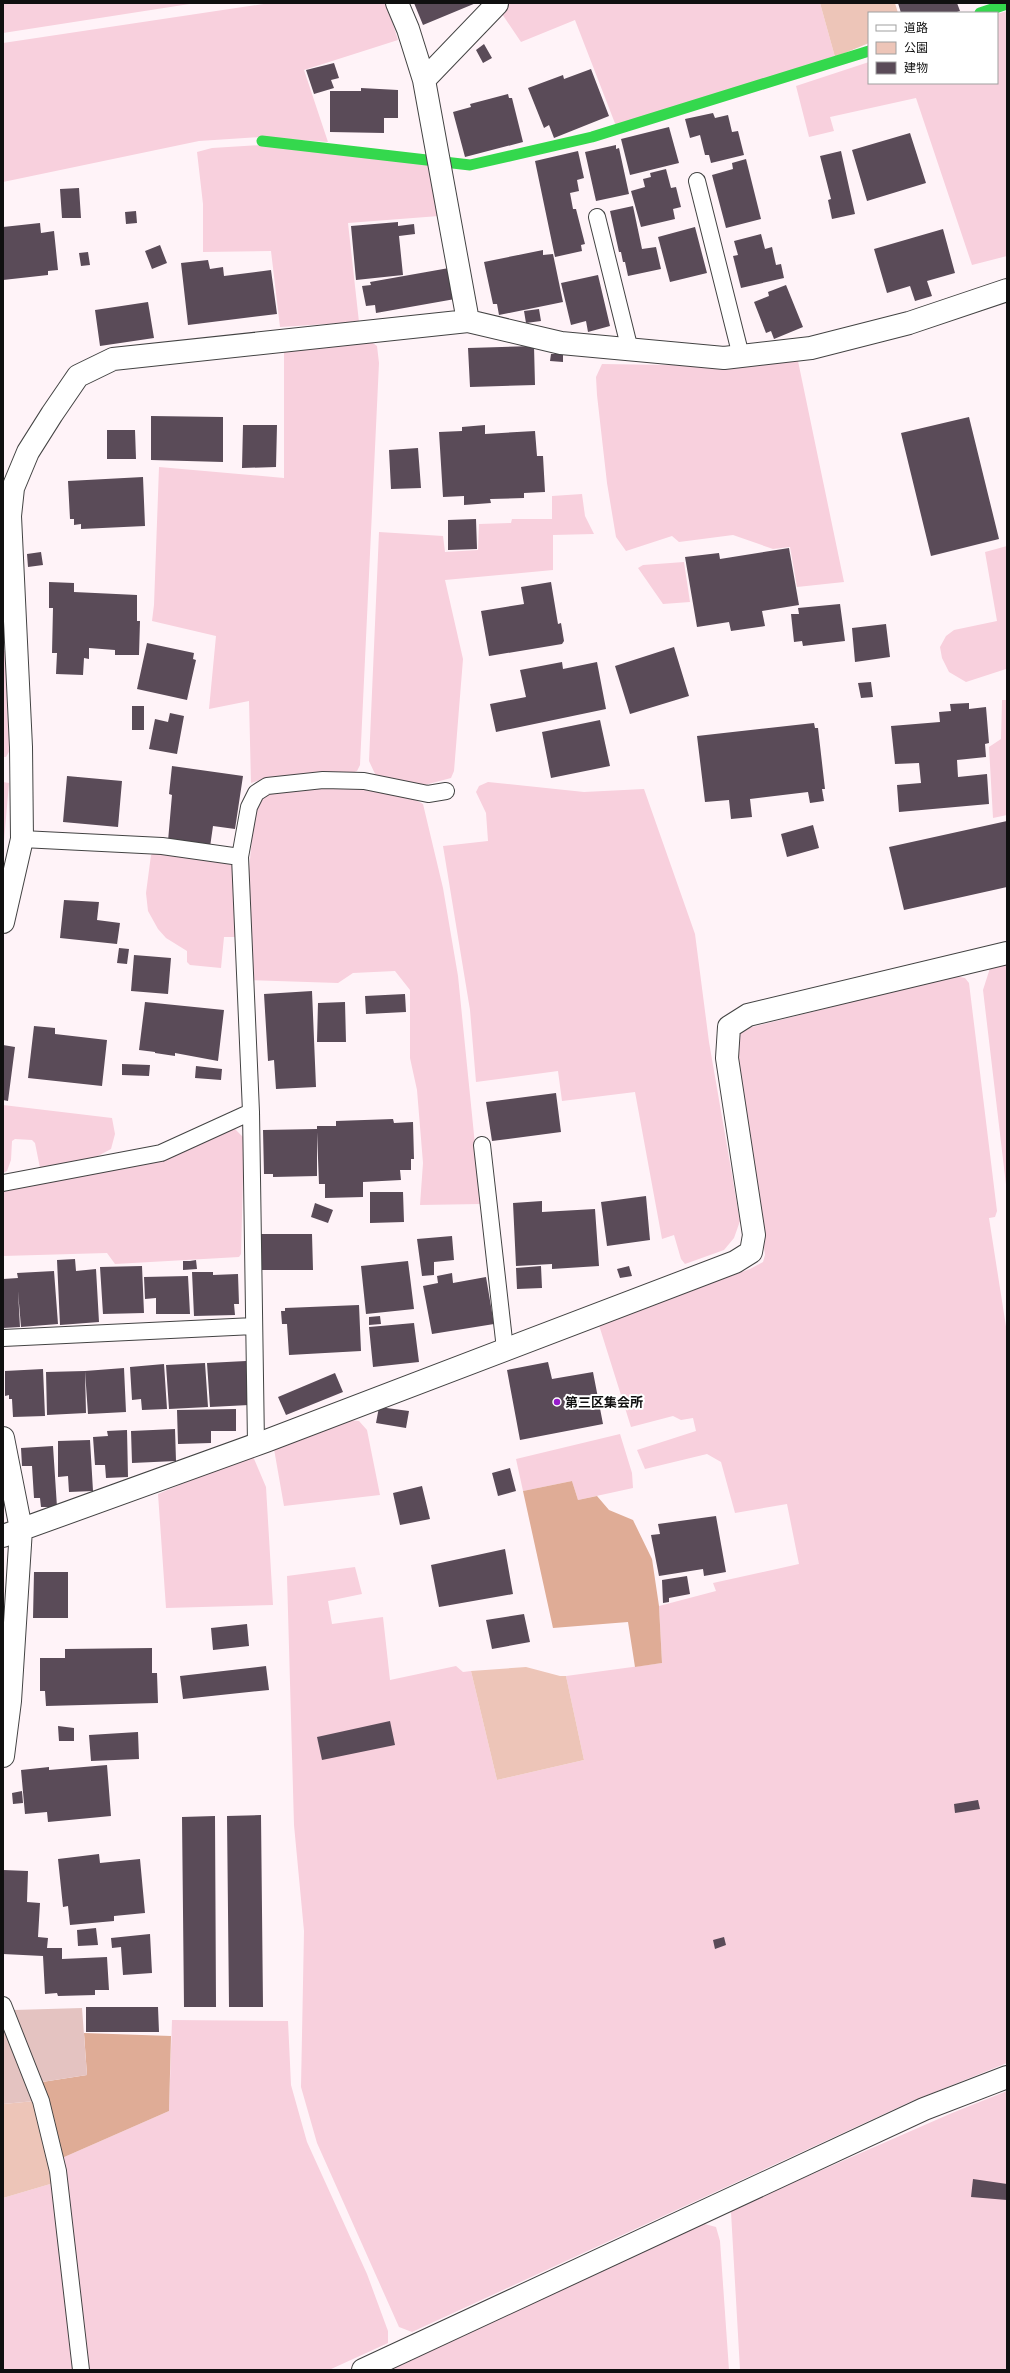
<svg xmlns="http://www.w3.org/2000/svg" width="1010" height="2373" viewBox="0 0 1010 2373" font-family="Georgia,'Noto Sans JP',serif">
  <rect width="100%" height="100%" fill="#fff3f8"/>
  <path fill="#f8d0dd" d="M3,3H196L3,33Z
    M270,3H385L391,18L398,40L304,70L328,142L261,137L199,141L3,182V43Z
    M503,3H820L835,57L616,126L575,20L521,42L498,8Z
    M1007,11V256L972,265L916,98L830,117L834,131L809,137L796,86L869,62V83H997V14Z
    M262,145L430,161L439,216L348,223L359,322L280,327L271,251L203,252V204L197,152L212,148Z
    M370,341L377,346L379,363L360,765L357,771L349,774L261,780L251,783L249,701L209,709L216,636L152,621L154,605L159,467L284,478V351Z
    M798,361L844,582L797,587L790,547L773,549L733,535L679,542L672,536L626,551L616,537L607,483L597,395L596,377L602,364L733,366Z
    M582,494L585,516L594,534L553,535V570L445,580L463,659L454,771L451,778L421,786L376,776L369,761L379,532L443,536L445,552L478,550L479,524L511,523L512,519H552V496Z
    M1007,546V671L1006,669L966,682L949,672L942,658L940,647L946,636L954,630L997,621L985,552Z
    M684,562L690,602L663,604L638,568L643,565Z
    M3,651H8L7,707L10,750L6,757H3Z
    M1002,700H1007V815L993,818L989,747L1001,739Z
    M3,782L9,783L4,841H3Z
    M488,782L584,792L644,789L695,934L709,1042L740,1221L734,1238L724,1250L685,1264L681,1259L674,1235L662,1239L635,1092L562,1101L558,1071L476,1082L470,1010L443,846L488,841L486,813L476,792L479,786Z
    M343,786L412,798L423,804L443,888L458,976L481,1204L420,1205L423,1163L417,1090L410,1058V990L395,971L353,973L338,983L250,980L249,870L254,815L261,798L268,792Z
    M154,853L234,865L237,937H224L221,968L190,965L187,962V951L166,938L158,929L148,911L146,893L151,855Z
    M1007,965V1193L983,990L990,968Z
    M955,976L965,978L969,983L997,1211L995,1217L989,1218L1007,1333V2063L910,2102L412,2332L399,2327L317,2143L301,2087L304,1931L294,1825L287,1576L355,1567L362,1594L328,1601L332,1624L383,1617L390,1680L456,1666L463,1672L471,1671L497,1780L584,1760L566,1676L662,1663L659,1606L716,1591L713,1583L799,1564L787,1504L735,1513L721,1462L707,1454L645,1469L637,1450L696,1431L693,1418L681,1420L673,1416L631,1427L598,1322L750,1269L763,1262L765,1255L734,1045L739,1034L752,1027Z
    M3,1105L112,1118L115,1134L111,1149L96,1157L43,1170L40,1168L35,1143L32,1140L15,1139L12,1141L11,1160L7,1171L3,1173Z
    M234,1128L244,1138L241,1254L239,1257L115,1264L107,1253L3,1256V1189Z
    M348,1420L359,1421L367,1430L380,1495L284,1506L274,1449Z
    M620,1434L632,1473L633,1488L578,1500L572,1481L523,1491L516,1459Z
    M252,1454L266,1487L273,1605L166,1608L158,1494Z
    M172,2020L288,2021L291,2085L307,2142L367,2274L388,2331V2343L329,2370H88L62,2158L169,2111Z
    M1007,2091V2370H740L731,2212L742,2205L952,2113Z
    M57,2182L77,2370H3V2198Z
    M701,2223L716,2227L720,2241L729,2370H383Z"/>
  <path fill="#edc5b8" d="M820,3H895L898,13H869V43L835,57Z
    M526,1667L560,1676H566L584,1760L497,1780L471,1671Z
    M35,2101L57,2182L3,2198V2104Z"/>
  <path fill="#dfac96" d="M572,1481L578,1500L597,1496L609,1510L633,1520L652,1559L659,1606L662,1663L635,1667L628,1622L553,1628L523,1491Z
    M84,2033L171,2036L169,2111L62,2158L42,2082L87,2075Z"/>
  <path fill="#e4c3c1" d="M82,2008L87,2075L42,2082L14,2010Z
    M3,2016L35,2101L3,2104Z"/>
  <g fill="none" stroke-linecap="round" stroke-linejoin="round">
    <path stroke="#34d84d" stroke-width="11" d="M980,13L1007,4
      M262,141L470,165L592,137L869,51"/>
  </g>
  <path fill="#5a4b58" d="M414,3H476L423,25Z
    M898,3H957L960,11L954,13H901Z
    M484,44L492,58L483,63L476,50Z
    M334,63L339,78L331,80L334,88L314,94L306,70Z
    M591,69L609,116L554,138L549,125L544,128L528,88L563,75L564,79Z
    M361,88L398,90V118H384V133L330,132V91H361Z
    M508,94L509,98H512L523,142L465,157L453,112L471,107L470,104Z
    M713,113L715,118L728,115L732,132L738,131L744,155L711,163L709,155H705L700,135L690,138L685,119Z
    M669,127L679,163L630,175L621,139Z
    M910,133L926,183L867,201L852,150Z
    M616,145V149L619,148L629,194L596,201L585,152Z
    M578,151L584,178L577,180L579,191L570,193L573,209H576L585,244L581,245L582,251L555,257L535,161Z
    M841,151L855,214L832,219L828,200L831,199L820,156Z
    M746,159L761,219L726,228L712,175L733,169L732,163Z
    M666,169L671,188L676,187L681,207L673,209L675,219L641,227L631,191L645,187L643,179L651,177L650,173Z
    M79,188L81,218H62L60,189Z
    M633,206L642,249L656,247L661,269L628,276L625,262H623L621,252H619L610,211Z
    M136,211L137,223L126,224L125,212Z
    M398,222V226L414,224L415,234L399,236L403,275L356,280L351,226Z
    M40,223L41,233L54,231L58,270L48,271V275L3,280V227Z
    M695,227L707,273L670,282L658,237Z
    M943,229L955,273L927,281L932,296L915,301L910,286L887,293L874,249Z
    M761,234L765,249L772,247L776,265L781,264L784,278L741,288L733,256L738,255L734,241Z
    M160,245L167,263L152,269L145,251Z
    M543,250V255L553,254L563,302L499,315L497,304H493L484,262Z
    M88,252L90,265L81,266L79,253Z
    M208,260L210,269L223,267L224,276L271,270L277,314L188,325L181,263Z
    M449,268L455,299L376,313L375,305L366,306L362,286L371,285L370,282Z
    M598,275L610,326L588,332L586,321L571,325L561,283Z
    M786,285L803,327L774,339L771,331L766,333L754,302L769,296L768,292Z
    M148,302L154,338L100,346L95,310Z
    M539,309L541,321L526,323L524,311Z
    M534,346L535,385L470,387L468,348Z
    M551,354H563V362L550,361Z
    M151,416L223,417V462L151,460Z
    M969,417L999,539L931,556L901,433Z
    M243,425H277L276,467L242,468Z
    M485,425V434L535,431L537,456H543L545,492L524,493V498L490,499L491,503L464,505V496L443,497L439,432L462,431V427Z
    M107,430H135L136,459H107Z
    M418,448L421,488L391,489L389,450Z
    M143,477L145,526L81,529V524L74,525V519H70L68,481Z
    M476,519L477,549L448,550V520Z
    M789,548L799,605L762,611L765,626L731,631L729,622L697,627L685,557L719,553L720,559Z
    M41,552L43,565L28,567L27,554Z
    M49,582L74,583V592L137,595V621H140L139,655H115V650L89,648V659L84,658L83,675L56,674L57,653H52L53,608H49Z
    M551,582L558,624L561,623L564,641L562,644L489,656L481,611L524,604L521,587Z
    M840,604L845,641L803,646L802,641L794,642L791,614H799L798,608Z
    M886,624L890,657L855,662L852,628Z
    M147,643L194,653L193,659L196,660L187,700L137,689Z
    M674,647L689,696L630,714L615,666Z
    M562,662L563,669L597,662L606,709L496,732L490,704L526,697L520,670Z
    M871,682L873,697L861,698L858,683Z
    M969,703V709L986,707L989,743L985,744L986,757L957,760L958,777L987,774L989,804L899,812L897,785L921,783L919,763L895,764L891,726L940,722L939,712L951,711L950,704Z
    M132,706H144V730H132Z
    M170,713L184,716L177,754L149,749L155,719L168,722Z
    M600,720L610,766L551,778L542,732Z
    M814,723L815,728H818L825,789H822L824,801L810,803L808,792L750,799L752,817L731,819L729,800L705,802L697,736Z
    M172,766L243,776L235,829L213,826L210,847L168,841L172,795L169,794Z
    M67,776L122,781L118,827L63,822Z
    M1007,821V887L904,910L889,847Z
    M813,825L819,848L787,857L781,834Z
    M64,900L99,902L97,920L120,923L117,944L60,938Z
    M119,948L129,949L127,964L117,963Z
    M134,955L171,958L168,994L131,991Z
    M312,991L316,1087L276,1089L274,1060L268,1061L264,994Z
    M405,994L406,1012L366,1014L365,996Z
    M145,1002L224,1010L218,1061L175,1053V1056L155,1053V1052L139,1050Z
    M345,1002L346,1042H317L318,1003Z
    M34,1026L55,1028V1034L107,1040L102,1086L28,1078Z
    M3,1045L15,1047L8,1101L3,1100Z
    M122,1064L150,1065L149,1076L122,1075Z
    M196,1066L222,1069L221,1080L195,1078Z
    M556,1093L561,1132L492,1141L486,1102Z
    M393,1119L394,1123L413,1122L414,1159H411V1170H400L401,1180L363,1182V1197L325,1198V1184H319L317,1132V1176L273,1177V1174H264L263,1130L317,1129V1126H336V1121Z
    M370,1192H403L404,1222L370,1223Z
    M646,1196L650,1240L607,1246L601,1202Z
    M542,1201V1212L595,1209L599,1266L552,1269V1264L516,1266L513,1203Z
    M315,1203L333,1210L328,1223L311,1217Z
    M260,1234H312L313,1270H260Z
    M452,1236L454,1260L434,1262V1275L422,1276L417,1239Z
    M75,1259L76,1271L96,1269L99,1322L60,1325L57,1260Z
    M196,1260L197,1269L183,1270V1261H190L191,1267L190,1261Z
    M408,1261L414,1309L366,1314L361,1266Z
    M142,1266L144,1313L103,1314L100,1267Z
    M541,1266L542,1288L517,1289L516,1268Z
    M629,1266L632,1276L620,1278L617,1269Z
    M54,1271L58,1324L21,1327L18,1291L20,1327L3,1328V1279L18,1278L17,1273Z
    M192,1272H213V1275L238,1274L239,1304H234L235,1315L194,1316Z
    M452,1273L453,1283L486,1277L494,1324L432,1334L423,1286L438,1283L437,1276Z
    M188,1276L190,1314H156V1298L145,1299L144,1277Z
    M359,1305L361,1351L289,1355L287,1324H282L281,1311H285V1308Z
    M380,1316L381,1324L369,1325V1317Z
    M414,1323L419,1362L373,1367L369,1327Z
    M246,1361L249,1405L210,1407L207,1363Z
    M548,1362L552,1379L593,1372L603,1424L520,1440L507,1370Z
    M205,1363L208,1407L169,1409L166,1365Z
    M164,1364L167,1409L142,1410L141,1399L132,1400L130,1367Z
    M124,1368L126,1412L88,1414L85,1371Z
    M43,1369L45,1416L13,1417L12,1399H9V1395L5,1396V1371Z
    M85,1371L86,1413L47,1415L46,1372Z
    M335,1373L343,1392L286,1415L278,1397Z
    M379,1407L409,1411L406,1428L376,1423Z
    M236,1409V1431H211V1443L178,1444L177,1410Z
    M175,1429L176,1461L132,1463L131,1431Z
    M127,1430L128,1477L106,1478L105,1465H95L93,1437L108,1436L107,1431Z
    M90,1440L93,1491L69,1492L68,1476L58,1477V1441Z
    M53,1446L57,1507H41L40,1498H34L32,1466H22L21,1448Z
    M510,1468L516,1491L498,1496L492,1473Z
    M422,1486L430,1519L400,1525L393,1493Z
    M716,1516L726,1572L704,1576L703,1569L659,1576L651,1535L660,1534L658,1524Z
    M505,1549L513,1594L439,1607L431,1565Z
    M34,1572H68V1618H33Z
    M687,1576L690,1594L669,1598V1602L663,1603L662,1580Z
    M524,1614L530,1642L492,1649L486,1620Z
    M247,1624L249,1646L213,1650L211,1628Z
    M152,1648V1673H157L158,1703L46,1706L45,1691H40V1658H65V1649Z
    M266,1666L269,1690L183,1699L180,1676Z
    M390,1721L395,1745L322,1760L317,1737Z
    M58,1726L74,1728V1741H59Z
    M138,1732L139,1759L91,1761L89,1735Z
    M107,1765L111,1816L48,1822L47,1812L25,1814L21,1770L49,1767V1770Z
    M22,1791L23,1803L13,1804L12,1793Z
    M978,1800L980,1809L955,1813L954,1804Z
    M261,1815L263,2007H229L227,1816Z
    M215,1816L216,2007H184L182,1817Z
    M99,1854L100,1863L140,1859L145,1913L114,1916V1921L70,1925L68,1906L63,1907L58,1859Z
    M3,1870L28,1871L27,1902L40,1903L38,1937L48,1938L47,1948H62V1959L107,1957L109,1990H95V1995L58,1996L57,1993L45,1994L43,1956L3,1954Z
    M96,1928L98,1945L78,1946L77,1930Z
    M150,1934L152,1973L123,1975L121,1947L112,1948L111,1938Z
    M724,1937L726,1945L715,1949L713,1940Z
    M86,2007H158L159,2032H86Z
    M973,2179L1007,2184V2200L971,2197Z"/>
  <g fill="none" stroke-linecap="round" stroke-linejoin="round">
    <g stroke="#434343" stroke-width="18">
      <path id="lane" d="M697,181L741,356
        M597,217L630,350
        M22,839L162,846L240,857L249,807L256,793L267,786L323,780L364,781L428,794L446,791
        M240,857L251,1112L256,1444
        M482,1145L505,1349
        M3,1183L161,1153L251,1112
        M3,1338L254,1326
        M3,2005L41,2101L58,2171L81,2370"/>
    </g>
    <g stroke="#434343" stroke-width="24">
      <path id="street" d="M397,3L408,29L424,80L468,321
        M424,80L497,4
        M3,922L22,839L21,747L10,516L13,488L28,452L52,414L78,376L113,359L468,321L561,343L724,358L811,348L909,323L1007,290
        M3,1438L21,1529L10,1701L3,1756
        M3,1536L266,1441L735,1262L751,1252L754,1235L727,1058L729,1027L748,1015L1007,953
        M363,2370L924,2109L1007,2077"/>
    </g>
    <use href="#lane" stroke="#fff" stroke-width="16"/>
    <use href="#street" stroke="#fff" stroke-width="22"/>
  </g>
  <circle fill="#981ccc" stroke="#fff" stroke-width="1.5" cx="557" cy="1402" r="4"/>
  <g text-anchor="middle" stroke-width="4" stroke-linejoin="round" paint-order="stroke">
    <g font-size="13" font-weight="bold" fill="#101010" stroke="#fff" text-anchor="start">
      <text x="565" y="1407">第三区集会所</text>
    </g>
  </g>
  <rect width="1010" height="2373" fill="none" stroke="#101010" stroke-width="8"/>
  <rect x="868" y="12" width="130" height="72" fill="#ffffff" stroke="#9f9f9f"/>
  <rect x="876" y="25" width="20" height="6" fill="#ffffff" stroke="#9f9f9f"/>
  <text x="904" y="32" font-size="12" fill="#101010">道路</text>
  <rect x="876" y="42" width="20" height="12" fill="#edc5b8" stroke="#9f9f9f"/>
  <text x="904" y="52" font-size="12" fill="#101010">公園</text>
  <rect x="876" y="62" width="20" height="12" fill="#5a4b58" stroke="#9f9f9f"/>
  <text x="904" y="72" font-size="12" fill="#101010">建物</text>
</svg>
